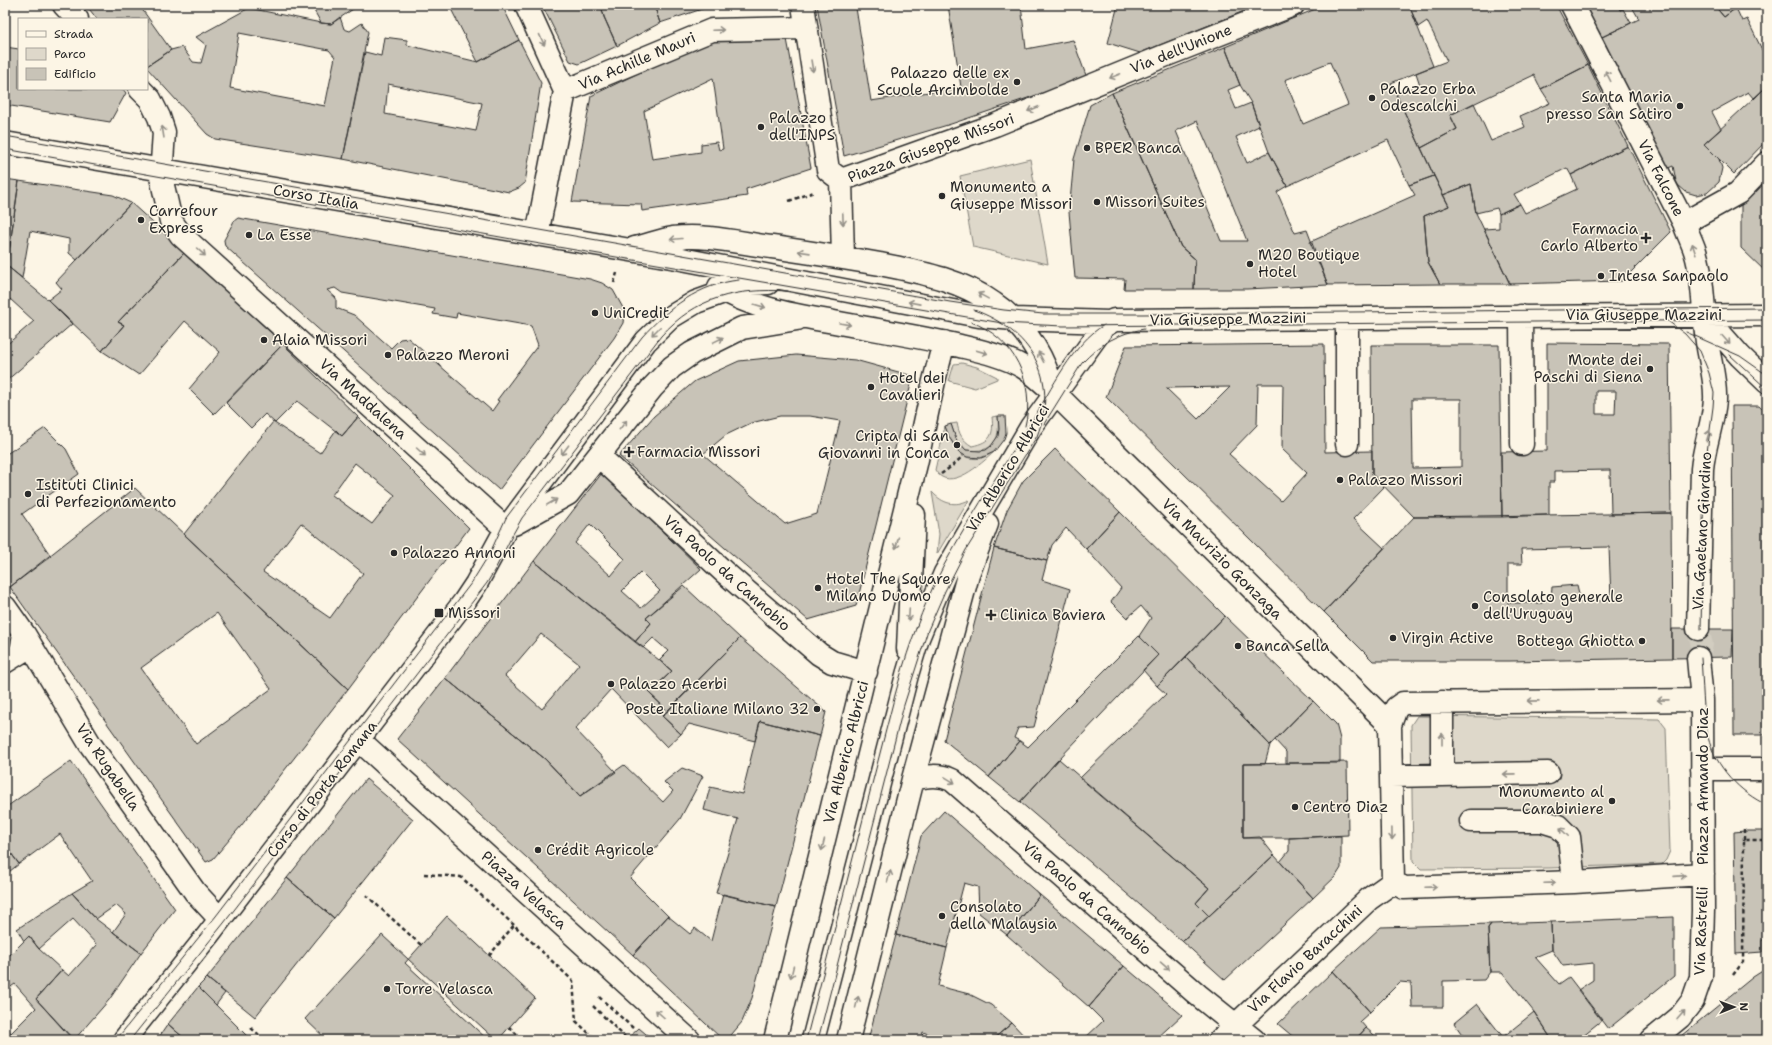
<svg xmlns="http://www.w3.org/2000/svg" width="1772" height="1045" viewBox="0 0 1772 1045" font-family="'Shantell Sans',sans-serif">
  <rect width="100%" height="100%" fill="#fcf5e5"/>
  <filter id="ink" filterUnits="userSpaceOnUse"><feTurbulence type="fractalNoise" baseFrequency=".025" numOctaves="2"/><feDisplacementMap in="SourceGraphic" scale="8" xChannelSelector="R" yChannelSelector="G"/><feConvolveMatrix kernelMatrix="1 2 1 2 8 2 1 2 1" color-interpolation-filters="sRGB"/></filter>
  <g filter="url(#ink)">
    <path fill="#ded8ca" stroke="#84827a" d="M1030,159L1048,264L973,247L960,176Z
      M962,363L977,367L997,377V379L975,388L949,381L954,364Z
      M998,416C1000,442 994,453 966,450L956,439L951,424L957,423C959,434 962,440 972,446C991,442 994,435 992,417Z
      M945,426C954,451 967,469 994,452C982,463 949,494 935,470Z
      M932,492C943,504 955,507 969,500L937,554L939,534Z
      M1417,716L1659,719L1666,728L1670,851L1666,860L1662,864L1549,868L1421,869L1413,861L1411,725Z"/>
    <path fill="#c8c3b7" stroke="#2b2b2b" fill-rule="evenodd" d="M86,5H139L171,50L147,66V19H97Z
      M311,5H359L331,24L321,23Z
      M449,5H502L519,40L478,62Z
      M542,5H601L604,17L617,46L579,64L570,61Z
      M601,5H654L660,23L617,46L604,17Z
      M654,5H708V7L660,23Z
      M708,5H795V7H708Z
      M817,5H875L856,8L871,101L961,87L948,5H1021L1026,49L1073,40L1087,78L951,124L844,156Z
      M1118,5H1259L1140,53L1108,43Z
      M1325,5H1409L1433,66L1391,83L1434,176L1409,185L1388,140L1287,186L1269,152L1251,103L1240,85L1225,47ZM1330,62L1348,105L1303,124L1285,80Z
      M1409,5H1556L1588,65L1541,89L1534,75L1450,115L1457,129L1421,148L1396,94L1420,85L1416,73L1447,61L1427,21L1418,27Z
      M1583,5H1618L1620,10L1623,9L1631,23L1602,37Z
      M1618,5H1629L1620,10Z
      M1631,5H1714L1724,17L1736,8L1742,21L1747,19L1767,60V66L1765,67L1767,71V86L1754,99L1748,92L1712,112L1721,129L1704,144L1719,159L1722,168L1719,182L1707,193L1696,195L1686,192L1678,185L1676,181L1673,166L1666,169L1602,37L1639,19Z
      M1714,5H1743L1736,8L1724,17Z
      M249,8L321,23L331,24L340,17L344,29L350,31L362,23L368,32L343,159L215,139L207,134L147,68V66L171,50L182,47L193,62L201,63L206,45L196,37ZM239,33L329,50L335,57L325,106L230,88Z
      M384,37L407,40V45L478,62L519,40L541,83L525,183L519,188L509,192L343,159L365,52L381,56ZM388,84L482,103L476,131L385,114Z
      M787,39L811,168L746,189L747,196L642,211L641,204L572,202L591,96L702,42ZM713,78L723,149L719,150L717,142L701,144V152L652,159L644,111Z
      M5,47L19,49V89H123L126,93L110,122L5,105Z
      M1225,47L1240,85L1228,90L1236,109L1251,103L1259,126L1236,137L1247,163L1269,152L1287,186L1277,192L1295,233L1307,230L1328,285L1247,289H1194L1195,259L1181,247L1112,93ZM1197,121L1221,176L1247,241H1221L1176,131Z
      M1588,65L1628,146L1571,175L1567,168L1514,194L1520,204L1499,214L1497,208L1476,213L1471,184L1443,195L1421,148L1457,129L1450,115L1474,103L1491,141L1525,127L1520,116L1550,103L1541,89Z
      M1767,86V140L1734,174L1704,144Z
      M1112,93L1181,247L1195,259L1194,289H1124L1125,279L1075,278L1069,212L1074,159L1090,105Z
      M1628,146L1671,232L1622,281L1510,284L1484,229L1499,228V214L1520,204L1525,213L1577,189L1571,175Z
      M1434,176L1449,206L1424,216L1428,262L1440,284L1328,285L1310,242L1415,195L1409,185Z
      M5,179L19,181L7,266L5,269Z
      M1761,180L1767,185V273L1741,248V201Z
      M19,181L113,195L131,203L77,260L69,253V239L30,231L22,278L7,266Z
      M1471,184L1476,213L1510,284H1440L1428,262L1424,216L1449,206L1443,195Z
      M131,203L185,252L118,322L124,325L102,351L48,300L62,289L56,282Z
      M238,218L590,279L602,283L613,290L623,308L624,313L623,323L614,338L499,490L225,246L224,240L234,221ZM335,288L342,293L435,309L433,314L456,318L457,313L531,326L538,345L497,400L499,401L492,411L408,338L400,339L391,348L354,315L336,308V298L327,290Z
      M185,252L283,344L214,414L189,389L220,352L185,321L139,375L102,351L124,325L118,322Z
      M7,266L48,300L72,324L5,382V346L34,321L10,299L5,304V269Z
      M1547,343L1669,344L1671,513L1611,514L1610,470L1554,471V482H1549V515L1502,517L1501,452L1547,451ZM1596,391H1616L1615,414H1596Z
      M283,344L358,417L342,436L297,401L275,423L265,414L251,428L226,403Z
      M1324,344L1325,452L1372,451V474L1384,487L1353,519L1384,548L1324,612L1106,397L1126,346ZM1258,384H1283L1282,449L1307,473L1281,501L1229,454L1257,425ZM1230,387L1198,419L1166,388Z
      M1371,345H1499L1502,517H1414L1372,474ZM1412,399H1461V467L1413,468Z
      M796,355L855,360L913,376L856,606L808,620L619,456L654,416L695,381L739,361ZM780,416H810L840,421L817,514L785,524L703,454L726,435L751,423Z
      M1732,406H1759L1767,414V735H1734Z
      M998,416H1005L1006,433L1004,439L994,452L981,458L967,457L959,452L949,437L945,426L951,424L956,439L966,450L980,451L986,450L991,446L998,436L999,429Z
      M358,417L469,528L348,689L184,534L273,422L320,453L336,430L342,436ZM355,463L395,495L372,524L332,495ZM301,523L363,573L330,618L263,572Z
      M45,428L66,449L79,474L22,514L51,556L10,587L5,580V455Z
      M1055,449L1120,512L1086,549L1066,528L1052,545L1047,561L994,548L1007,510L1023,481Z
      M602,473L701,569L646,618L651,623L635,642L534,561ZM590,524L625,559L611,576L575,543ZM641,572L660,591L641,608L622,591Z
      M135,488L348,689L241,826L213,859L206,862L10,587ZM217,613L271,689L196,744L141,668Z
      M1120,512L1225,616L1157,686L1143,670L1158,655L1139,636L1151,618L1141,606L1127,618L1111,602L1121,588L1086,549Z
      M1671,513L1672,658L1510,661H1373L1324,612L1414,517ZM1609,547L1611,600L1581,602L1577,585L1552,587L1551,597L1542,603H1508V564H1522L1521,549Z
      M994,548L1047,561L1042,580L1070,589L1034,727L1018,728L1014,738L1020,741L989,777L944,740Z
      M534,561L659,660L672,671L649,693L668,711L662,716L681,734L667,747L611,689L575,729L616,772L580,796L545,759L445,678ZM541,634L579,664L542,709L505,676Z
      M684,586L740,638L668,711L649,693L672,671L659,660L668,651L653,638L643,648L635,642L651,623L646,618Z
      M1225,616L1313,701L1270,745L1186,657Z
      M1672,629H1733L1732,657L1672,658Z
      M1139,636L1158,655L1059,759L1020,802L989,777L1020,741L1028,747Z
      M740,638L826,712L820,736L760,721L755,741L689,724L681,734L662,716Z
      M1186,657L1270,745L1265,764H1243V838L1260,837L1274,855L1209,916L1196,903L1209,888L1080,778L1166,694L1157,686Z
      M445,678L545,759L580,796L624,765L663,802L673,791L664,782L682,768L703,776L680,819L630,878L668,916L633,955L397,739Z
      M1313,701L1336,724L1340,739V763H1286V752L1275,740Z
      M760,721L820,736L776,907L716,893L738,819L704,810L710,787L742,794Z
      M1059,759L1209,888L1196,903L1209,916L1182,941L1020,802Z
      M71,761L175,909L141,953L113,932L126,914L116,905L96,919L72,893L92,881L60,834L19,864L5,845V808Z
      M1347,762L1348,835L1289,838H1243V764Z
      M366,779L413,819L334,918L287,878Z
      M944,811L1040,895L1007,935L979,913L978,887L964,883L947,948L896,935L921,836Z
      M1744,831H1767V940H1762V952L1736,954L1734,832Z
      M1341,836V868L1336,876L1313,898L1280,862L1289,851V838Z
      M5,845L19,864L5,875Z
      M1274,855L1313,898L1225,980L1182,941Z
      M287,878L334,918L255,1017L207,978Z
      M72,893L96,919L141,953L109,1000L74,1040L36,999L62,970L69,976L97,945L73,919L39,949L29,936L24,941L17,929Z
      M723,894L776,907L752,998L742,1022L727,1040H723L633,955L668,916L690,934L695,928L711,941Z
      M1040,895L1124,966L1089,1007L1007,935Z
      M447,916L535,998L498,1040H488L405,963Z
      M1674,917V976L1608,1029L1578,990L1593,980V963L1563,966L1552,950L1551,922Z
      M1551,922L1552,950L1535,957L1559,984L1569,977L1602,1020L1577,1040H1552L1534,1012L1502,972H1490L1488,928L1491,924Z
      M1491,924L1488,928L1490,972L1484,980L1443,981V1007H1412L1411,983L1400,982L1370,1012L1333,971L1381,927Z
      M382,935L408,959L496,1040H327L305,1019Z
      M896,935L947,948L938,986L969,994L991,1005L1012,1023L992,1040H944L923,1032L921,1040H868Z
      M29,936L39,949L62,970L36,999L73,1040H5V1026L11,1033L36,1008L15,984L5,991V949L10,955Z
      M1124,966L1182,1015L1155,1040H1083L1103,1021L1089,1007Z
      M1767,968V1040H1676L1753,977Z
      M1333,971L1370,1012L1360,1021L1366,1028L1355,1040H1297L1278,1024Z
      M207,978L225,993L216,1005L198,987Z
      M198,987L251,1040H186L168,1024Z
      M1477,1004L1503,1037L1534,1012L1552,1040H1466L1454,1023Z
      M1012,1023L1028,1040H992Z
      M168,1024L186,1040H157Z
      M639,1028L653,1040H626Z
      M1366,1028L1380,1040H1355Z"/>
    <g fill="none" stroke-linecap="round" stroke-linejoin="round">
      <path stroke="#d2cdc0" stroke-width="22" stroke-dasharray="22 11" stroke-linecap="butt" d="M1698,629L1702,645L1698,658"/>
      <g stroke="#2b2b2b" stroke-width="25">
        <path id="minor" d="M64,5L77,19
          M526,5L565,91
          M803,5L828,170L841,180
          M1572,5L1684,223C1687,232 1692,242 1695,251C1704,280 1703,313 1707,342C1710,362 1716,380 1715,400C1713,424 1704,446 1702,469L1698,629
          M140,89L150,99L159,117L164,132L161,177L171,221L181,235L506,529
          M565,91L712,30L806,28
          M5,143L671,257L979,316L1014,319L1109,322
          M841,180L995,125L1164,56L1293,5
          M841,180L843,258
          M1684,223L1738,193L1767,163
          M537,235L565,91
          M635,248C648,245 661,240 673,238C706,234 740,243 772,247C808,252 844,258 880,264C919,272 960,279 993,303C1026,325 1044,356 1054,393
          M719,287C753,309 794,315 834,322C876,330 918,336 960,346C981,351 1004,356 1023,367C1044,380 1062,401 1080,418L1390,725
          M1704,315L1740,356L1767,382
          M1521,316L1522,444
          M1347,444V318
          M599,456L723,571L819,654L832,662L866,672
          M514,524L568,494L652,388L672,367L692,353L742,328L797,319
          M5,607L24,634L90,744L195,892L220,919
          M908,649L914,515
          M5,662L21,652L24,634
          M359,740L689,1040
          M1702,769H1767
          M1442,775V702
          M1391,776L1548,773
          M913,779C927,776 939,774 952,780L1198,995L1254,1040
          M1471,821H1542L1558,826L1569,837L1574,882
          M1393,882L1390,725L1396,708L1403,703L1702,700
          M1393,882L1404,888L1574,882L1703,874
          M124,1040L208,935L464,602L476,584L506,529L646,341L671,317L696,302L746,284L768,283
          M775,1040L916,464L934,381L944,342
          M813,1040L907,675L918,638L945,573L1031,427L1104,326L1114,320L1767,315
          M848,1040L913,779L968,575L987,524
          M1220,1040L1369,899L1393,882
          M1652,1040L1680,1017L1693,1000L1701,977L1703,910L1702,700L1698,658"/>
      </g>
      <path stroke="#2b2b2b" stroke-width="2.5" stroke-dasharray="4 3" stroke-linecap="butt" d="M789,201L814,192
        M614,283L617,273
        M941,474L952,466L963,456
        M1744,840V828
        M424,874L461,877L514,925
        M366,895L421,945
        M489,956L514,925L573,981L576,1021L596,1040
        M1733,975L1743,962L1744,840H1767
        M599,997L633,1028
        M593,1006L625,1037
        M509,1027L523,1040
        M251,1028L265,1040"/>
      <use href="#minor" stroke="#fcf5e5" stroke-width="22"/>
      <path stroke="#2b2b2b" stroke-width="1" d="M5,136L950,302L1004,310L1043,314H1142L1767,308
        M5,149L517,240L1002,323L1063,326L1767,320
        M1668,321L1685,334L1700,351L1709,373L1714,393L1713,407L1704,475L1701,629
        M971,322C1014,337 1036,383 1025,426
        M1686,332L1740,356L1767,375
        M1730,355L1767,389
        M1044,424L1082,363C1100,344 1118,333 1144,329
        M1701,658C1703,682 1703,714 1708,737C1715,766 1740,793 1767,805
        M116,1040L216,916L472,582L490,553L506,518L642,337C668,308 699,284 739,280
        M130,1040L224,923L487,583C500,563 509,539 522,518L661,336C696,297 736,288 788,291
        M806,1040L895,695C905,658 917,622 933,587C961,529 998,475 1032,421C1051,390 1073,343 1104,325
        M818,1040L904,705L928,630L945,591L966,550L1037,436C1060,378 1030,330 974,310"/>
    </g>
    <defs><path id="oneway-shaft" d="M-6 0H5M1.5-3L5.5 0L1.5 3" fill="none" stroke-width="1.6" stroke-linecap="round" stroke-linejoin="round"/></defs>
    <g stroke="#949088">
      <use href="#oneway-shaft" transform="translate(718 30) rotate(-2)"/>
      <use href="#oneway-shaft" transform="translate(542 40) rotate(65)"/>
      <use href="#oneway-shaft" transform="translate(812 66) rotate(81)"/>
      <use href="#oneway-shaft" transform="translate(1115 76) rotate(158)"/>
      <use href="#oneway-shaft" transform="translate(1608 76) rotate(-117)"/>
      <use href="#oneway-shaft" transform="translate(1033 109) rotate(157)"/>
      <use href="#oneway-shaft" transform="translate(163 132) rotate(-99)"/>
      <use href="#oneway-shaft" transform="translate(843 219) rotate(88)"/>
      <use href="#oneway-shaft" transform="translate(676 239) rotate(175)"/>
      <use href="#oneway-shaft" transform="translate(1694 249) rotate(-108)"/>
      <use href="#oneway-shaft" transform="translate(201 252) rotate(42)"/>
      <use href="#oneway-shaft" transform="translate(804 252) rotate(-172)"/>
      <use href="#oneway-shaft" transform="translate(983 296) rotate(-151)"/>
      <use href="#oneway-shaft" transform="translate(914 303) rotate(-169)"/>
      <use href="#oneway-shaft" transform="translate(760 306) rotate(16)"/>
      <use href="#oneway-shaft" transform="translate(845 324) rotate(10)"/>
      <use href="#oneway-shaft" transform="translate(656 331) rotate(135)"/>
      <use href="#oneway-shaft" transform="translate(718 340) rotate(-26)"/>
      <use href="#oneway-shaft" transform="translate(1726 340) rotate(48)"/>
      <use href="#oneway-shaft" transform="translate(982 352) rotate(16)"/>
      <use href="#oneway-shaft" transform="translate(1041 357) rotate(-117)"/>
      <use href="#oneway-shaft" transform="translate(623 425) rotate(-52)"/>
      <use href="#oneway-shaft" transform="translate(1708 436) rotate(-74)"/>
      <use href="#oneway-shaft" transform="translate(565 450) rotate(127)"/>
      <use href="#oneway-shaft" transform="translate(421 452) rotate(42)"/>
      <use href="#oneway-shaft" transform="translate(552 502) rotate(-30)"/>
      <use href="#oneway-shaft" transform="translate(897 543) rotate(104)"/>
      <use href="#oneway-shaft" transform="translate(909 615) rotate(93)"/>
      <use href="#oneway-shaft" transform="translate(1663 700) rotate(179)"/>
      <use href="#oneway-shaft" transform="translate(1533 701) rotate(179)"/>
      <use href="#oneway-shaft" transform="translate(1442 739) rotate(-90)"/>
      <use href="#oneway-shaft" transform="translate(1509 774) rotate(179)"/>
      <use href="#oneway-shaft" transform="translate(950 780) rotate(31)"/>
      <use href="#oneway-shaft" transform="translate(1564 832) rotate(-135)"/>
      <use href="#oneway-shaft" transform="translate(1392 834) rotate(89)"/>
      <use href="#oneway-shaft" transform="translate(823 845) rotate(104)"/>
      <use href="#oneway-shaft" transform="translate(889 876) rotate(-76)"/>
      <use href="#oneway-shaft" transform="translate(1680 876) rotate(-4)"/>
      <use href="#oneway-shaft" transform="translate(1550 883) rotate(-2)"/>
      <use href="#oneway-shaft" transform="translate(1431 887) rotate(-2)"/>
      <use href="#oneway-shaft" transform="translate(1165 966) rotate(41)"/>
      <use href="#oneway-shaft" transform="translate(792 972) rotate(104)"/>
      <use href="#oneway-shaft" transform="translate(857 1002) rotate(-76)"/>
      <use href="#oneway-shaft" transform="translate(660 1014) rotate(-138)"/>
      <use href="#oneway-shaft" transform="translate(1681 1015) rotate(-49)"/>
    </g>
  </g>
  <g fill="#2b2b2b" stroke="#fcf5e5" stroke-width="1.5">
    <circle cx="1017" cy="82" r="4"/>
    <circle cx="1372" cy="98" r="4"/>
    <circle cx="1680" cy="106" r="4"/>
    <circle cx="761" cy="127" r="4"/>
    <circle cx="1087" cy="148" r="4"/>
    <circle cx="942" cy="196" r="4"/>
    <circle cx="1097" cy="202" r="4"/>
    <circle cx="141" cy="220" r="4"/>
    <circle cx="249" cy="235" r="4"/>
    <path d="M1644 232h4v4h4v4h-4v4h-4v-4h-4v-4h4z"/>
    <circle cx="1250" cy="264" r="4"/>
    <circle cx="1601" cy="276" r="4"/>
    <circle cx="595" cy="313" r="4"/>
    <circle cx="264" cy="340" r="4"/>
    <circle cx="388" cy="355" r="4"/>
    <circle cx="1650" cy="369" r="4"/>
    <circle cx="871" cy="387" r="4"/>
    <circle cx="957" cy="445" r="4"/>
    <path d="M627 446h4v4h4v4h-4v4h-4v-4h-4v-4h4z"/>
    <circle cx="1340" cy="480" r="4"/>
    <circle cx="28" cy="494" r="4"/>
    <circle cx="394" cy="553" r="4"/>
    <circle cx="818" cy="588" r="4"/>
    <circle cx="1475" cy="606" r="4"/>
    <rect x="434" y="608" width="10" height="10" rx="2"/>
    <path d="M989 609h4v4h4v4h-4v4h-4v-4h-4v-4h4z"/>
    <circle cx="1393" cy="638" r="4"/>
    <circle cx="1642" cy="641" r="4"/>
    <circle cx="1238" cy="646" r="4"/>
    <circle cx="611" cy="684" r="4"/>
    <circle cx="817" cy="709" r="4"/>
    <circle cx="1612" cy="801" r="4"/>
    <circle cx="1295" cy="807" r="4"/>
    <circle cx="538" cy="850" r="4"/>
    <circle cx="942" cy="916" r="4"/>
    <circle cx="387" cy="989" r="4"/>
  </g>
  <g text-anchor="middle" stroke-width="3" stroke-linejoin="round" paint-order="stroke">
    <g font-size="15" fill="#2b2b2b" stroke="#fcf5e5">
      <text transform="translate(1181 49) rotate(-22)" y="5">Via dell'Unione</text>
      <text transform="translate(637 61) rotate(-23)" y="5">Via Achille Mauri</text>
      <text transform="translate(931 148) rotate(-20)" y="5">Piazza Giuseppe Missori</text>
      <text transform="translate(1661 178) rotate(63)" y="5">Via Falcone</text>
      <text transform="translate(316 197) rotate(10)" y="5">Corso Italia</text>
      <text x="1644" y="320">Via Giuseppe Mazzini</text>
      <text transform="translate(1228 319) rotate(-1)" y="5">Via Giuseppe Mazzini</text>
      <text transform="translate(363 399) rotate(42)" y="5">Via Maddalena</text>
      <text transform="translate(1008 468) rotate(-59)" y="5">Via Alberico Albricci</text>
      <text transform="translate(1702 531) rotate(-87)" y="5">Via Gaetano Giardino</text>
      <text transform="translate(1222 559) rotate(45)" y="5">Via Maurizio Gonzaga</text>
      <text transform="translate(727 573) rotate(42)" y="5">Via Paolo da Cannobio</text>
      <text transform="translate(846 752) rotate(-76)" y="5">Via Alberico Albricci</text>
      <text transform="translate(108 767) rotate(56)" y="5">Via Rugabella</text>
      <text transform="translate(1703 786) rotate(-90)" y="5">Piazza Armando Diaz</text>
      <text transform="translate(322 789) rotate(-52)" y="5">Corso di Porta Romana</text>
      <text transform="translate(524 890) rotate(42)" y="5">Piazza Velasca</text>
      <text transform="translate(1087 898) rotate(41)" y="5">Via Paolo da Cannobio</text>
      <text transform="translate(1701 931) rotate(-88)" y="5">Via Rastrelli</text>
      <text transform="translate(1305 959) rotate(-43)" y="5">Via Flavio Baracchini</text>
    </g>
    <g font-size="15" fill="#2b2b2b" stroke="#fcf5e5" text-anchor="start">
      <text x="1009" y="78" text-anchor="end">Palazzo delle ex<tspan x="1009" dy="17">Scuole Arcimbolde</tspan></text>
      <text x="1380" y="94">Palazzo Erba<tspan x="1380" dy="17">Odescalchi</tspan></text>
      <text x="1672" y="102" text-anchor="end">Santa Maria<tspan x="1672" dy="17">presso San Satiro</tspan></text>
      <text x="769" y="123">Palazzo<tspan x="769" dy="17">dell'INPS</tspan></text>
      <text x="1095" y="153">BPER Banca</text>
      <text x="950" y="192">Monumento a<tspan x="950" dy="17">Giuseppe Missori</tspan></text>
      <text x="1105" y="207">Missori Suites</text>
      <text x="149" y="216">Carrefour<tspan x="149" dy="17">Express</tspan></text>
      <text x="1638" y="234" text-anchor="end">Farmacia<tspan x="1638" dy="17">Carlo Alberto</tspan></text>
      <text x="257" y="240">La Esse</text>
      <text x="1258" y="260">M20 Boutique<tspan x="1258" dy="17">Hotel</tspan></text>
      <text x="1609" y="281">Intesa Sanpaolo</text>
      <text x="603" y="318">UniCredit</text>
      <text x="272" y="345">Alaia Missori</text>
      <text x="396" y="360">Palazzo Meroni</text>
      <text x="1642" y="365" text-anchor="end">Monte dei<tspan x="1642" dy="17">Paschi di Siena</tspan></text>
      <text x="879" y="383">Hotel dei<tspan x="879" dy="17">Cavalieri</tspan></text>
      <text x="949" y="441" text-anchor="end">Cripta di San<tspan x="949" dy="17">Giovanni in Conca</tspan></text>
      <text x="637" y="457">Farmacia Missori</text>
      <text x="1348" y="485">Palazzo Missori</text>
      <text x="36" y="490">Istituti Clinici<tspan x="36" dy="17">di Perfezionamento</tspan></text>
      <text x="402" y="558">Palazzo Annoni</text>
      <text x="826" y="584">Hotel The Square<tspan x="826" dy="17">Milano Duomo</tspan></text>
      <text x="1483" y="602">Consolato generale<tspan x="1483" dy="17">dell'Uruguay</tspan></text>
      <text x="448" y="618">Missori</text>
      <text x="1000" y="620">Clinica Baviera</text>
      <text x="1401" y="643">Virgin Active</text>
      <text x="1634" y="646" text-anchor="end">Bottega Ghiotta</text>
      <text x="1246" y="651">Banca Sella</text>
      <text x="619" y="689">Palazzo Acerbi</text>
      <text x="809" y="714" text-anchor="end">Poste Italiane Milano 32</text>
      <text x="1604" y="797" text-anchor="end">Monumento al<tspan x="1604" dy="17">Carabiniere</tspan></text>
      <text x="1303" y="812">Centro Diaz</text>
      <text x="546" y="855">Crédit Agricole</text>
      <text x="950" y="912">Consolato<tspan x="950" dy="17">della Malaysia</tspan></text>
      <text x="395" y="994">Torre Velasca</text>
    </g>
  </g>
  <rect width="1772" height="1045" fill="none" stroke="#fcf5e5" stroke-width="20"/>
  <rect x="10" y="10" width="1752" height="1025" fill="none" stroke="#2b2b2b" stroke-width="1.5" filter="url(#ink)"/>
  <rect x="18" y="18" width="130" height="72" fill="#fcf5e5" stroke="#a8a49b"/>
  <rect x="26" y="31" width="20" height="6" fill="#fcf5e5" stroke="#a8a49b"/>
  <text x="54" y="38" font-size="12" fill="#2b2b2b">Strada</text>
  <rect x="26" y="48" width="20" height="12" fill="#ded8ca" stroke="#a8a49b"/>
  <text x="54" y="58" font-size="12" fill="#2b2b2b">Parco</text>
  <rect x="26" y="68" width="20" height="12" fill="#c8c3b7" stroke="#a8a49b"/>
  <text x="54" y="78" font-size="12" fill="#2b2b2b">Edificio</text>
  <g transform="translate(1734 1007) rotate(89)" stroke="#fcf5e5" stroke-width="3" paint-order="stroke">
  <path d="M0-3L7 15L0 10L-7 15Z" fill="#2b2b2b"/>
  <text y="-6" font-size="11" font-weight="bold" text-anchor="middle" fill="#2b2b2b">N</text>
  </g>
</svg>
